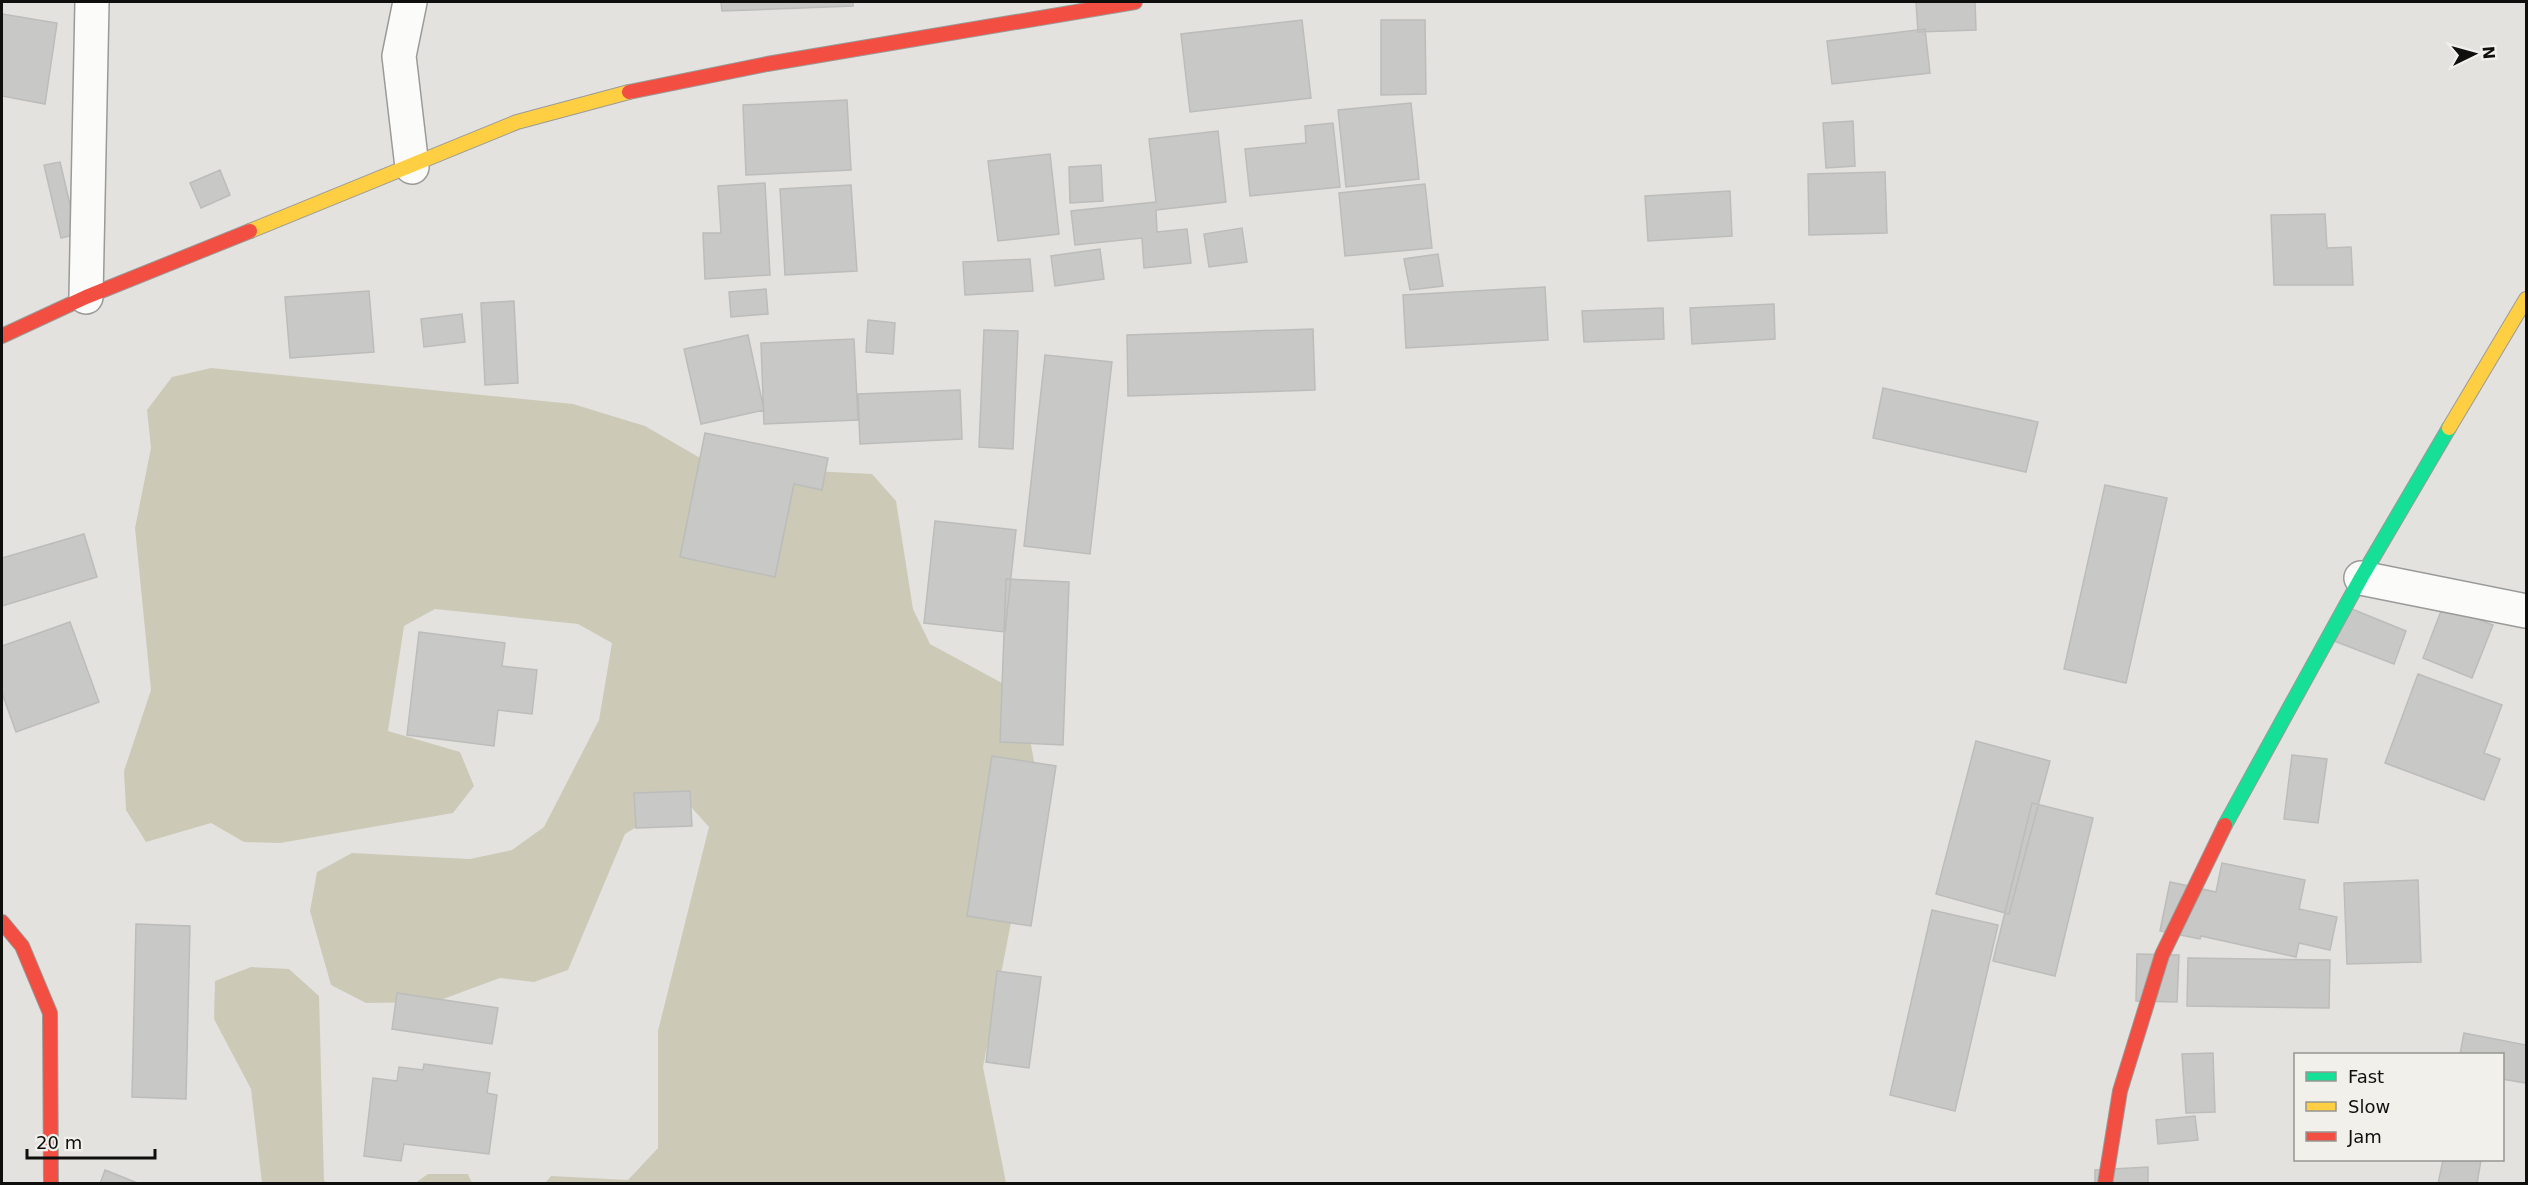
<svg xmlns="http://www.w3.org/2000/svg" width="2528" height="1185" viewBox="0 0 2528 1185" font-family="'DejaVu Sans',sans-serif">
  <rect width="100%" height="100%" fill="#e3e2df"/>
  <path fill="#cccab7" d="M211,368L573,404L645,426L714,466L872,474L896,501L913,609L930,644L1002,683L1025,712L1038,783L983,1067L1006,1183H545L551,1176L628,1180L658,1148V1031L709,827L683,798L625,834L568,970L534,982L500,978L435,1002L366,1003L331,985L310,911L317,872L352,853L470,859L512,850L544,827L599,720L612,643L578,624L435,609L404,626L388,731L460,752L474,786L453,813L280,843L244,842L211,823L146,842L126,810L124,771L151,690L135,528L151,448L147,410L172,377Z
    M251,967L289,969L319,996L324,1181L329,1183H262L251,1089L214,1019L215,981Z
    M428,1174H468L472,1183H415Z"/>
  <path fill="#c8c8c6" stroke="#bcbcba" stroke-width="1.5" d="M721,2H853V6L722,11Z
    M1916,2H1975L1976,30L1918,32Z
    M2,14L57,23L45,104L2,96Z
    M1302,20L1311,98L1190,112L1181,34Z
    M1381,20H1425L1426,94L1381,95Z
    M1925,29L1930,73L1832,84L1827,41Z
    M847,100L851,170L746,175L743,105Z
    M1411,103L1419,179L1346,187L1338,110Z
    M1853,121L1855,166L1826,168L1823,123Z
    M1333,123L1340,187L1250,196L1245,149L1306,143L1305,126Z
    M1218,131L1226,202L1156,210L1157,232L1187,229L1191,263L1144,268L1142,238L1075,245L1071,211L1156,202L1149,139Z
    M1050,154L1059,234L998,241L988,161Z
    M60,162L77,234L61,238L44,165Z
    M1101,165L1103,201L1070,203L1069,167Z
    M220,170L230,195L201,208L190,183Z
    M1885,172L1887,233L1809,235L1808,174Z
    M765,183L770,275L705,279L703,233H721L718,186Z
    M1425,184L1432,248L1345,256L1339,193Z
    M851,185L857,271L785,275L780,189Z
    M1730,191L1732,236L1648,241L1645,196Z
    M2325,214L2327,248L2351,247L2353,285H2274L2271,215Z
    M1242,228L1247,262L1209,267L1204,234Z
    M1100,249L1104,279L1055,286L1051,256Z
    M1438,254L1443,286L1410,290L1404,259Z
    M1030,259L1033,291L965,295L963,262Z
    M1545,287L1548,340L1406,348L1403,295Z
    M766,289L768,314L731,317L729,292Z
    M369,291L374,352L290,358L285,297Z
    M514,301L518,383L485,385L481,303Z
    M1774,304L1775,339L1692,344L1690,308Z
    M1663,308L1664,339L1584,342L1582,311Z
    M462,314L465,342L424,347L421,319Z
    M868,320L895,323L893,354L866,352Z
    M1313,329L1315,390L1128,396L1127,335Z
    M984,330L1018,331L1013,449L979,447Z
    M748,335L764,410L701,424L684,349Z
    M854,339L858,420L764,424L761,343Z
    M1045,355L1112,362L1090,554L1024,546Z
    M1883,388L2038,422L2026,472L1873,438Z
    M960,390L962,439L860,444L858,394Z
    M705,433L828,458L822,490L794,484L775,577L680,557Z
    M2105,485L2167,498L2126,683L2064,669Z
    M935,521L1016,530L1005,632L924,623Z
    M84,534L97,577L2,606V558Z
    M1006,579L1069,582L1063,745L1000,742Z
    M2342,605L2406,631L2394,664L2329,639Z
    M2443,606L2493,625L2472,678L2423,658Z
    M70,622L99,702L16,732L2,693V646Z
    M419,632L505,643L502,666L537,670L532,714L498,710L494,746L407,735Z
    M2418,674L2502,705L2484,753L2500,759L2484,800L2385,763Z
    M1976,741L2050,761L2009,914L1936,894Z
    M2292,755L2327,759L2318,823L2284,819Z
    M992,756L1056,766L1031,926L967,916Z
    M690,791L692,826L636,828L634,793Z
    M2032,803L2093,818L2055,976L1993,961Z
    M2222,863L2305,880L2299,909L2337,917L2330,950L2299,943L2296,957L2201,936L2200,939L2160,931L2170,882L2216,892Z
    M2418,880L2421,962L2347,964L2344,883Z
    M1932,910L1998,925L1955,1111L1890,1095Z
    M136,924L190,926L186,1099L132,1097Z
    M2137,954L2179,955L2177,1002L2136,1001Z
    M2188,958L2330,960L2329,1008L2187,1006Z
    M997,971L1041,977L1029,1068L986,1062Z
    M397,993L498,1008L492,1044L392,1029Z
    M2464,1033L2526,1045V1083L2502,1079V1054H2460Z
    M2213,1053L2215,1112L2186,1113L2182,1054Z
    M424,1064L490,1073L487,1093L497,1095L489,1154L404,1144L401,1161L364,1156L373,1078L397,1081L399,1067L423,1070Z
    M2195,1116L2198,1140L2158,1144L2156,1120Z
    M2443,1160H2481L2477,1184H2438Z
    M2148,1167V1184H2095V1170Z
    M105,1170L140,1184H100Z"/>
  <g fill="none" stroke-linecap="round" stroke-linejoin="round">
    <g stroke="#9a9a98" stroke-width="36">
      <path id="street" d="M410,2L399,56L412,167
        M86,297L92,2
        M2361,578L2526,611"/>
    </g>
    <g stroke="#9a9a98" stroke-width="16">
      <path id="fast" d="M2225,825L2361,578L2449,428"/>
    </g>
    <g stroke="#9a9a98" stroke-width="16">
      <path id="slow" d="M250,231L517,122L629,92
        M2449,428L2526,299"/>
    </g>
    <g stroke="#9a9a98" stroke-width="16">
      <path id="jam" d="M629,92L767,64L1135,2
        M2,336L86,297L250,231
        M2,922L22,946L50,1013L51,1184
        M2105,1184L2120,1091L2162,955L2225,825"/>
    </g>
    <use href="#street" stroke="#fbfbfa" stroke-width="33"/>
    <use href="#fast" stroke="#16e098" stroke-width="14"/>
    <use href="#slow" stroke="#ffcf43" stroke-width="14"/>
    <use href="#jam" stroke="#f24e42" stroke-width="14"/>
  </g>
  <rect width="2528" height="1185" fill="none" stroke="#0f0f0d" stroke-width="6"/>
  <rect x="2294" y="1053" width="210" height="108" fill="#f1f0eb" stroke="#979692" stroke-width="1.5"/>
  <rect x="2306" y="1072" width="30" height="9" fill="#16e098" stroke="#979692" stroke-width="1.5"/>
  <text x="2348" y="1083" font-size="18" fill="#0f0f0d">Fast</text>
  <rect x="2306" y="1102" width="30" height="9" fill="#ffcf43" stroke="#979692" stroke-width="1.5"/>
  <text x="2348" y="1113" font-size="18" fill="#0f0f0d">Slow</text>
  <rect x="2306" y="1132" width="30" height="9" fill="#f24e42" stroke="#979692" stroke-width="1.5"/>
  <text x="2348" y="1143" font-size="18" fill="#0f0f0d">Jam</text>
  <g transform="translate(2474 54) rotate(85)" stroke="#f1f0eb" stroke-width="4.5" paint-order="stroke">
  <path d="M0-4.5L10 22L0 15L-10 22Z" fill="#0f0f0d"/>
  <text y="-9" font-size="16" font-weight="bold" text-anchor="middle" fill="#0f0f0d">N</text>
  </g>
  <path d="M27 1149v9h128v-9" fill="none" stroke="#0f0f0d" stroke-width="3"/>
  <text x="36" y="1149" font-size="18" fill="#0f0f0d" stroke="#f1f0eb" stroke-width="4.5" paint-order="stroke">20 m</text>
</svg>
